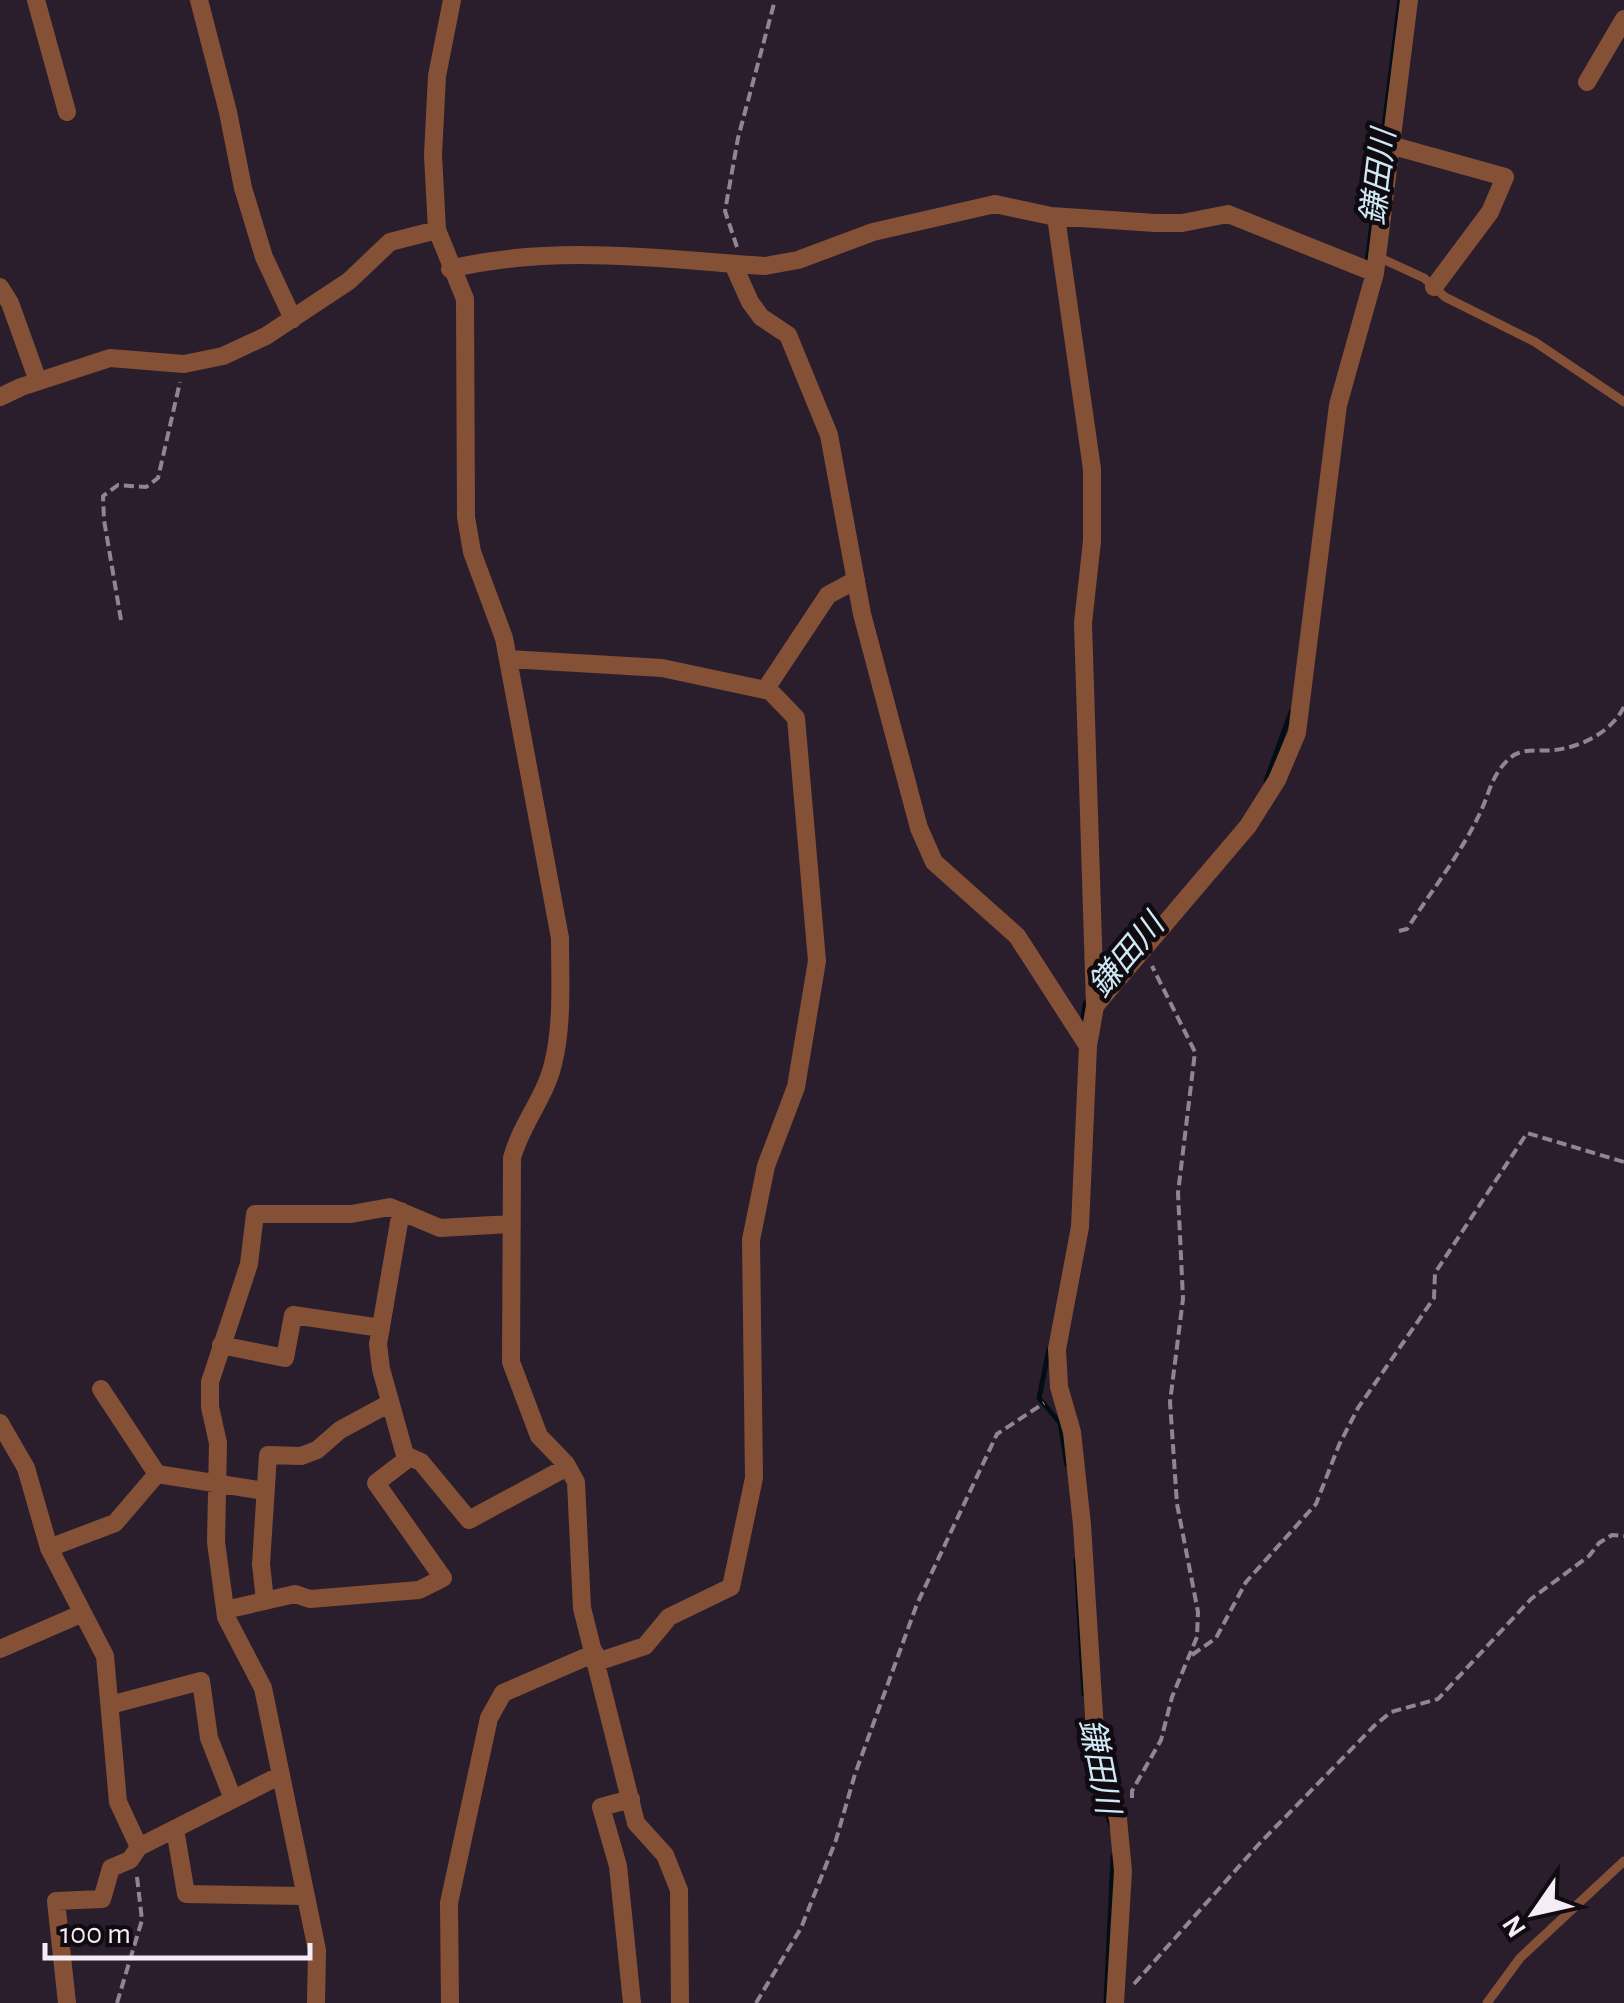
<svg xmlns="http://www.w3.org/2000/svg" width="1624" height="2003" viewBox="0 0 1624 2003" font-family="'Alegreya Sans','Noto Sans JP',sans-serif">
  <rect width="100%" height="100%" fill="#2a1e2d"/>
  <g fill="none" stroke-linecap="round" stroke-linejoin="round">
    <path stroke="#020e14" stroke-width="5" d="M1367,263L1400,0
      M1266,781L1291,712
      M1082,1026L1085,1004L1089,999
      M1049,1349L1039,1398L1060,1423L1067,1465
      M1076,1560L1084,1694
      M1090,1744L1092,1764L1111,1826
      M1106,2003L1113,1856"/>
    <path stroke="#908692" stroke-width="4" stroke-dasharray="10 5" stroke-linecap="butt" d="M737,247L725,211L738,138L775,0
      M121,620L104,520L103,496L118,485L146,487L158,478L180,382
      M1399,931L1407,929C1432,890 1462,852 1481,811C1490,791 1492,774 1510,758C1522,747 1540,752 1554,750C1582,747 1611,732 1624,707
      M1192,1655L1216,1638L1246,1582L1316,1504L1339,1445L1358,1408L1434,1298L1435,1273L1527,1133L1624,1162
      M1132,1798V1791L1161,1740L1172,1697L1197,1637L1198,1612L1177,1504L1170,1402L1183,1299L1178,1193L1195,1052L1152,966
      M1134,1984L1259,1844L1374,1726L1391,1712L1438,1699L1531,1599L1589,1556L1599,1543L1612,1535L1624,1536
      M117,2003L142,1920L137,1877
      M756,2003L801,1928L836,1840L855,1774L917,1604L997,1434L1044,1403"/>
    <path stroke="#855136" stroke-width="9" d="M1378,257L1424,278L1445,297L1535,342L1624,402
      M1487,2003L1520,1958L1624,1861"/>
    <path stroke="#855136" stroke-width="18" d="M36,0L67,112
      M199,0L228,112L243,188L264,257L293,319
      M452,0L437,76L433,155L437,230L465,299L466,517L472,552L504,638L560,938C560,979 563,1025 553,1064C545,1098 521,1124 512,1158L511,1362L539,1436L566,1464L576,1482L582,1608L636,1823L665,1855L679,1890L680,2003
      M1587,82L1624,19
      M1390,145L1505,177L1490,212L1434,287
      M1056,217L1092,469V541L1083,623L1095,1006
      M733,264L750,302L761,317L788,335L829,435L862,614L919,828L934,862L1017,936L1088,1046
      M450,269C552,244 661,259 765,266L798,260L873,232L995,204L1051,216L1155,223H1182L1228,214L1375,273
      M0,287L10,303L38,381
      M0,397L21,387L110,358L184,364L223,356L266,336L349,281L390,242L437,230
      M508,659L662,668L770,691L796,718L817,961L796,1087L766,1166L751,1240L754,1478L731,1587L669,1617L645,1646L597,1662
      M765,690L828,595L856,580
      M401,1211L378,1344L381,1369L405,1455L421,1462L469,1520L567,1467
      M221,1345L285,1358L293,1315L381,1328
      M101,1389L157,1474
      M0,1423L26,1468L49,1548L105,1656L118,1802L139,1847L281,1775
      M49,1548L115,1523L157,1474L264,1491
      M265,1601L261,1564L268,1455L301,1456L317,1450L340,1430L390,1403
      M225,1610L295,1594L310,1599L419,1590L443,1578L376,1483L410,1457
      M0,1649L83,1613
      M110,1705L201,1681L209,1738L233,1799
      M631,1799L601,1807L618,1866L632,2003
      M175,1829L186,1894L306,1896
      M67,2003L56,1901L102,1899L111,1868L130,1860L139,1847
      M316,2003L317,1950L263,1688L226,1617L216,1542L218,1443L210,1407V1382L249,1264L255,1214H351L390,1207L440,1228L512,1224
      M450,2003L449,1903L489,1718L503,1693L595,1653
      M1115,2003L1123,1871L1118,1819L1095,1731L1082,1525L1072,1432L1059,1387L1057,1349L1080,1227L1088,1046L1095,1006L1248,826L1277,780L1297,733L1338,405L1375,273L1409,0"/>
  </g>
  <g text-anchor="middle" stroke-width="9" stroke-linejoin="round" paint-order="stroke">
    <g font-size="32" font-style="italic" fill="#cfe8f3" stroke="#100a11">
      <text transform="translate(1378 177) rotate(-83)" y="11">鎌田川</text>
      <text transform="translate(1126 955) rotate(-50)" y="11">鎌田川</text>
      <text transform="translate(1100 1766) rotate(79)" y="11">鎌田川</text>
    </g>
  </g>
  <g transform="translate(1534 1913) rotate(236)" stroke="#100a11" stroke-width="8" paint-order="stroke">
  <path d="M0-8L18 38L0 25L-18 38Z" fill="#f5ecf6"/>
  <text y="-15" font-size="28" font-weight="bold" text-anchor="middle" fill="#f5ecf6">N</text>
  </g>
  <path d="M45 1943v15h265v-15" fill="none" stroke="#f5ecf6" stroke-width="5"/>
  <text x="60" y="1943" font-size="30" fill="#f5ecf6" stroke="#100a11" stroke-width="8" paint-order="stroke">100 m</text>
</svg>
